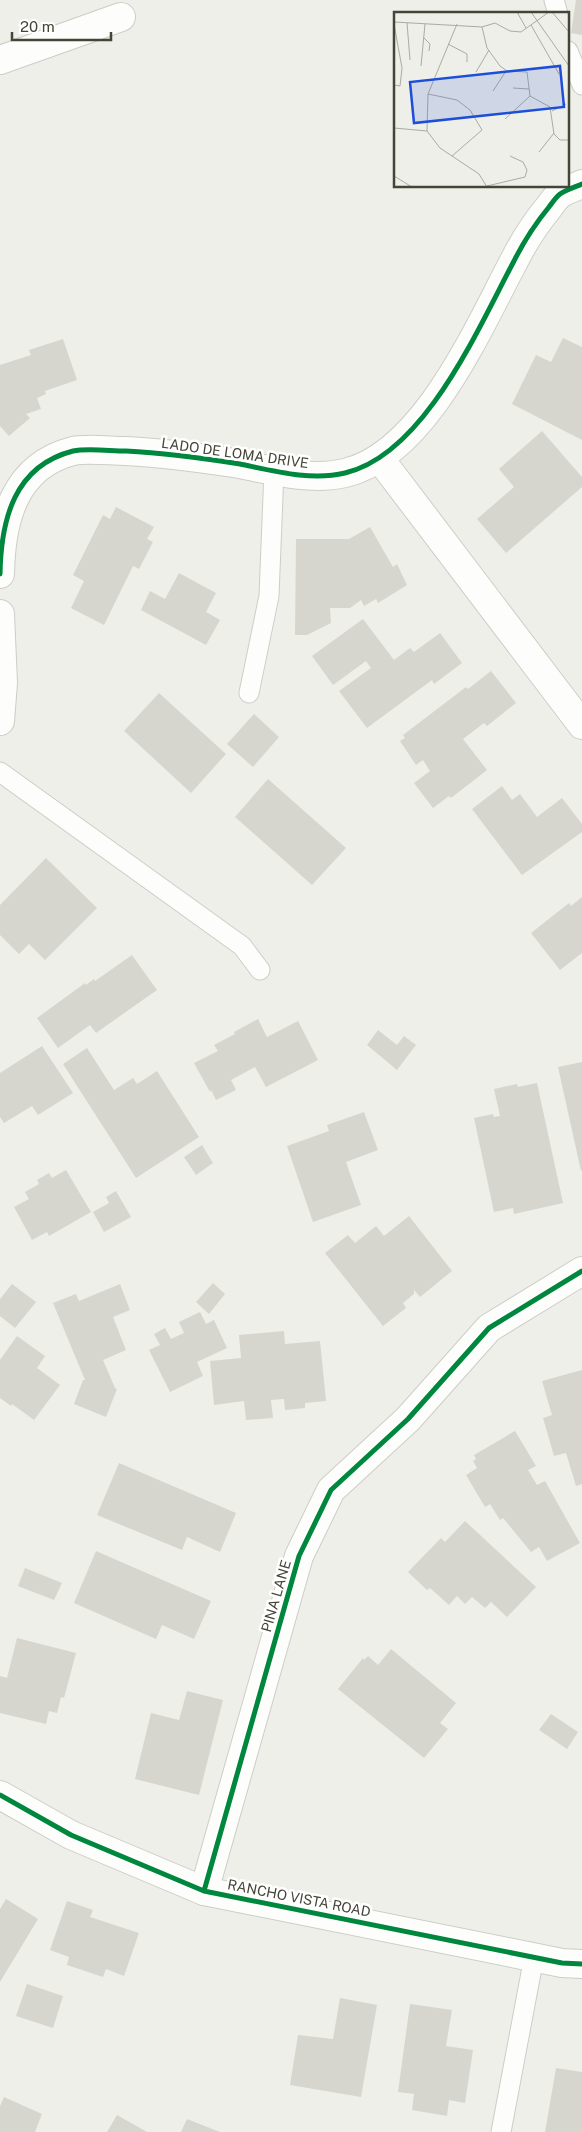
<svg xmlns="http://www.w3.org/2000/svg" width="582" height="2132" viewBox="0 0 582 2132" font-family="'Public Sans',sans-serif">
  <rect width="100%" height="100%" fill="#efefea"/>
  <path fill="#d6d6cf" d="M576,0H582V35L571,33Z
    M563,338L582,347V440L512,404L536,355L551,362Z
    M63,339L77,380L45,391L46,394L37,398L41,409L26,414L30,418L9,436L0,426V365L31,355L29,350Z
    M542,431L582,477V487L506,553L477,519L514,487L499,469Z
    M116,507L154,527L147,539L153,542L139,569L133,566L104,625L71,608L84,581L73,575L103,515L110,519Z
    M370,527L393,567L397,564L407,585L378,603L376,599L364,606L361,600L350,608H330L331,623L307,635H295L296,539H349Z
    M179,573L216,593L206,612L220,620L206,645L141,610L150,591L165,599Z
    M363,619L394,660L410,648L414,652L440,633L462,663L434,684L432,680L367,728L339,691L371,668L366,661L333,685L312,656Z
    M491,671L516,703L487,726L484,723L463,739L487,770L451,798L449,796L433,808L414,783L430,771L423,760L416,765L400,741L405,738L403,735L466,687L468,689Z
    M159,693L226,754L191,793L124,731Z
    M254,714L279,737L253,767L227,744Z
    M268,779L346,848L312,885L235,817Z
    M502,786L512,800L520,794L537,817L562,798L582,824V832L522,875L472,809Z
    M46,858L97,908L45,960L29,944L19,954L0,935V905Z
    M582,897V953L560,970L531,933L569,903L571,906Z
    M132,955L157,990L96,1033L90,1025L58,1048L37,1018L85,983L86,985L94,979L95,981Z
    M258,1019L267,1037L298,1021L318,1060L266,1087L255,1067L231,1080L236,1090L216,1100L211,1090L210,1092L194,1063L218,1051L214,1045L235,1034L234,1032Z
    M378,1030L397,1045L404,1036L416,1045L397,1070L367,1045Z
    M42,1046L73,1093L38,1115L32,1106L4,1123L0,1117V1073Z
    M87,1048L114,1090L133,1078L137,1084L157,1071L199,1137L136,1178L63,1064Z
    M582,1062V1170L581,1171L558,1067Z
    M537,1083L563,1203L514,1214L513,1208L494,1212L474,1118L493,1114L494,1117L500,1116L494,1089L517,1084L518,1087Z
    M364,1112L378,1150L346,1162L361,1205L313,1222L287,1146L329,1131L327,1125Z
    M202,1145L213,1163L196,1175L184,1157Z
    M66,1170L91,1212L49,1236L47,1232L32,1240L14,1207L29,1199L25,1192L39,1184L37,1180L49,1173L52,1178Z
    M116,1191L131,1217L104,1232L93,1212L109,1203L106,1197Z
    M409,1216L452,1271L420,1297L414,1290V1294L403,1303L406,1308L383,1326L325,1253L348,1235L355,1243L376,1226L384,1236Z
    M213,1283L225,1294L209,1314L196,1302Z
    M12,1284L36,1302L15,1328L0,1316V1299Z
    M120,1284L130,1310L113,1317L126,1350L103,1360L115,1388L117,1389L106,1417L74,1404L83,1380H85L53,1303L76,1294L79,1301Z
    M200,1312L206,1324L214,1320L227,1348L197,1362L203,1376L170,1392L149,1350L160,1345L154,1334L165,1328L171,1339L184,1333L179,1322Z
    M284,1331L285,1344L320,1341L326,1401L305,1403V1408L285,1410L284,1399L271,1400L273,1418L246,1420L244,1401L214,1405L210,1361L241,1358L239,1335Z
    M17,1336L45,1356L37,1368L60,1385L34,1420L12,1404L11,1406L0,1398V1360Z
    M582,1370V1484L576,1486L566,1453L554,1456L543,1418L552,1415L542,1381Z
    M515,1431L536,1466L528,1470L537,1485L545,1481L580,1543L547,1561L539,1547L531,1552L503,1518L500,1520L490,1504L485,1507L466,1475L477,1468L473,1461L476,1459L474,1455Z
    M119,1463L236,1513L220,1552L187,1537L182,1550L97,1515Z
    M465,1521L536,1587L507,1617L491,1602L485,1608L472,1597L465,1604L457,1596L449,1605L430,1588L427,1590L408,1572L441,1538L445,1542Z
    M96,1551L211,1601L194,1639L162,1625L156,1639L74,1603Z
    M25,1568L62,1583L54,1600L18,1586Z
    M17,1638L76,1653L64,1698L61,1697L57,1713L49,1711L46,1724L0,1713V1676L7,1678Z
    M391,1649L456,1703L440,1723L448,1729L424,1758L338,1689L363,1658L364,1660L368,1656L378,1665Z
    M187,1691L223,1700L199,1795L135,1779L151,1713L179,1720Z
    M551,1714L578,1732L567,1749L539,1730Z
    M6,1899L38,1919L0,1982V1909Z
    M67,1901L93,1910L90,1917L139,1933L124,1976L106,1969L103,1977L67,1965L69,1957L50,1950Z
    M27,1984L63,1996L53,2028L16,2016Z
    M340,1998L377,2005L361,2097L290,2085L298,2035L333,2039Z
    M410,2004L452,2010L446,2046L473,2050L465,2103L449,2100L447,2116L412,2110L414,2094L398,2092Z
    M556,2068L582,2072V2132H545Z
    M4,2097L42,2114L35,2132H0V2106Z
    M117,2115L147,2132H107Z
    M187,2119L220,2132H181Z"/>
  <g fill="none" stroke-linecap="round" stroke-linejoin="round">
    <g stroke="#cdcdc8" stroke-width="21">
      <path id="service" d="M554,0L558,14
        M568,51L582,85
        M249,693L269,596L274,471
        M0,772L242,946L260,970
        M501,2132L534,1957"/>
    </g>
    <g stroke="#cdcdc8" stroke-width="30">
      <path id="minor" d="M0,60L121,17
        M380,459L582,725
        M204,1891L299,1556L331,1490L408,1419L489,1328L582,1271"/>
    </g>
    <g stroke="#cdcdc8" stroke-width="30">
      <path id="tertiary" d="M0,574C1,520 14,466 73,451C87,448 111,451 126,451C164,453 202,458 240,464C274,471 311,481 345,473C425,454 478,328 514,261C524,241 535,224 549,207C552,203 556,197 560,194C566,190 575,187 582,184
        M0,614L3,683L0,721
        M0,1795L71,1835L204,1891L562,1963L582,1964"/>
    </g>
    <use href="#service" stroke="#fdfdfc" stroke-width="19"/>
    <use href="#minor" stroke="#fdfdfc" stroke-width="28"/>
    <use href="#tertiary" stroke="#fdfdfc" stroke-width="28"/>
    <g stroke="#fff" stroke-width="8">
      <path id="cycleway" d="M0,574C1,520 14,466 73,451C87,448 111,451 126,451C164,453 202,458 240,464C274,471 311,481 345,473C425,454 478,328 514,261C524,241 535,224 549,207C552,203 556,197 560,194C566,190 575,187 582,184
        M0,1795L71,1835L204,1891L562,1963L582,1964
        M204,1891L299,1556L331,1490L408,1419L489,1328L582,1271"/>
    </g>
    <use href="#cycleway" stroke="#00873e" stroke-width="5"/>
  </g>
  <g text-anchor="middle" stroke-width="5" stroke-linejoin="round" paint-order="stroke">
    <g font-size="14" fill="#444437" stroke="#fff">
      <text transform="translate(235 453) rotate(8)" y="5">LADO DE LOMA DRIVE</text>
      <text transform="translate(276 1596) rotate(-74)" y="5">PINA LANE</text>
      <text transform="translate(299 1898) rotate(11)" y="5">RANCHO VISTA ROAD</text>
    </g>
  </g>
  <g transform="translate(394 12)">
    <rect width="175" height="175" fill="#efefea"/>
    <path fill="none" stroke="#ababa2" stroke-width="1" d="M123,0L132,16M137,0L175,54M158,0L175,20M0,10L88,15L93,36L106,54L113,59L133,60L136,84L156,95L160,122L166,128H175M13,11L16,48M0,12L8,56L6,74L0,73M63,12L34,82L33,119L46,136L85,162L93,175M137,13L165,62M88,15L101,11L116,19L127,20L155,0M30,26L36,32L35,39M54,32L73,42V50M27,54L31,12M82,60L95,38M119,76L135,77M99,79L112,59M34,82L63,88L76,98L88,118L58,144M158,99L172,92M111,107L136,84M0,116L33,119M145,140L160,121M0,164L18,175M93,174L131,165L133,158L129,150L116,144"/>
    <path fill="#1d4ed8" fill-opacity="0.15" stroke="#1d4ed8" stroke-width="2.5" d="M166,54L170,95L20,111L16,70Z"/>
    <rect width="175" height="175" fill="none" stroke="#444437" stroke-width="2.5"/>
  </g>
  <path d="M12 32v8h99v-8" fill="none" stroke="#444437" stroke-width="2.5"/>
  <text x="20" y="32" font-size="15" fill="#444437" stroke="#ffffff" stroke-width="4" paint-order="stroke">20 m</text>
</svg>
